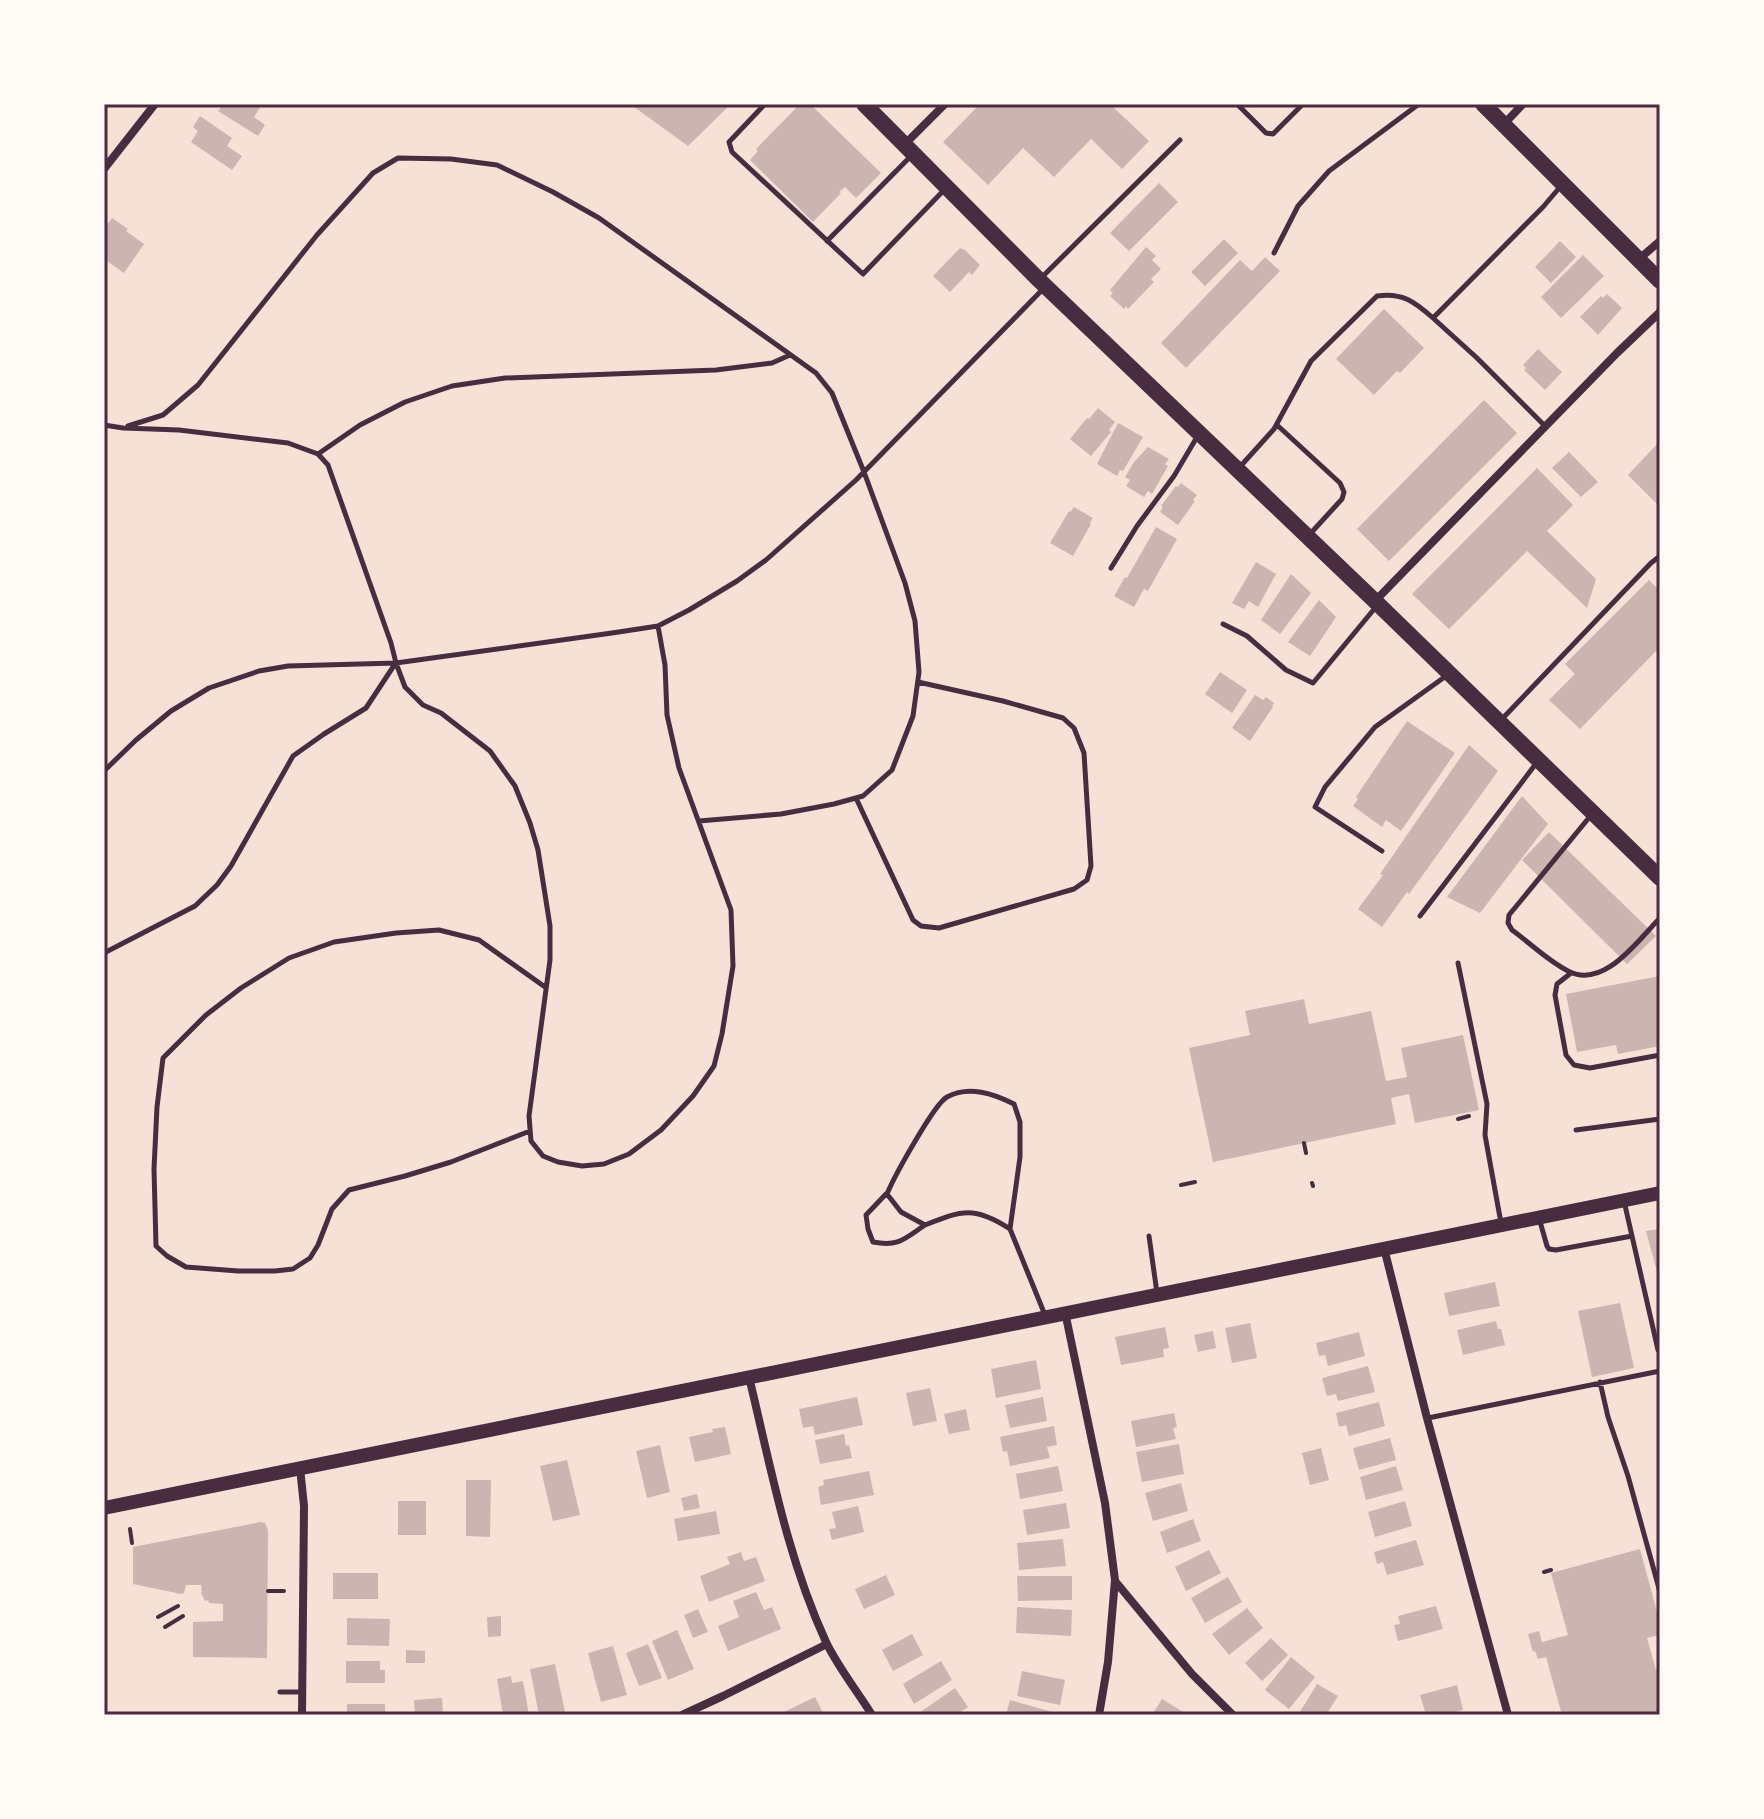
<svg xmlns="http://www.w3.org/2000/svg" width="1764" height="1819" viewBox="0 0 1764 1819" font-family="'Libre Baskerville',serif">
  <rect width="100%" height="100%" fill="#f7e1d7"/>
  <path fill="#ccb4b1" d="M223,104H258L261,106L254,117L265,125L258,136L218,111Z
    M630,104H731L688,146Z
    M800,104H810L881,173L856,198L845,187L839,192L841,193L813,222L750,160L758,151L756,149Z
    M980,104H1110L1149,141L1122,169L1091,139L1054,177L1023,148L988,185L943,142Z
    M200,116L232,138L227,146L242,156L232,170L191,142L198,131L193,127Z
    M1159,183L1178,202L1129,251L1110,233Z
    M112,218L128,229L126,231L144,244L124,273L104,259V229Z
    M1224,239L1238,253L1205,286L1191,272Z
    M1560,241L1576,257L1551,283L1535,267Z
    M1146,247L1156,256L1152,260L1161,269L1151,279L1154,282L1128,309L1126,306L1124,309L1110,296L1113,293L1110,290Z
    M960,248L965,250L980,265L972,275L969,272L950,292L933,276Z
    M1583,255L1604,276L1561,318L1541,297Z
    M1265,257L1280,271L1186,368L1161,343L1240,260L1252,271Z
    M1607,294L1622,308L1598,335L1580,317L1601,296L1603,298Z
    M1384,309L1424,348L1400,373L1397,371L1374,395L1336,359Z
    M1538,349L1562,372L1545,390L1524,370L1526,368L1523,365Z
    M1484,400L1517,433L1389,561L1357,529Z
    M1098,408L1115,422L1109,430L1111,432L1091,456L1070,439L1087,418L1089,419Z
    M1118,423L1143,437L1123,471L1120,470L1117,476L1097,464Z
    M1660,441V507L1628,475Z
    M1148,447L1169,459L1165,464L1168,466L1152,494L1148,491L1144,497L1126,486L1130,480L1125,477L1134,462Z
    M1569,452L1598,482L1581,497L1552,468Z
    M1537,468L1573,505L1547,531L1596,579L1587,608L1527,551L1449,629L1412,594Z
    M1181,483L1197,495L1193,500L1195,501L1178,525L1160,512L1163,507L1161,506L1176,486L1178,487Z
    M1074,507L1093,518L1090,523L1091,524L1073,556L1050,543L1069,511L1070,512Z
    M1156,527L1177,539L1148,591L1144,589L1134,607L1114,596L1125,577L1127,578Z
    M1256,562L1276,574L1258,607L1249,601L1244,609L1232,603Z
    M1291,574L1311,593L1280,634L1261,620Z
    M1649,580L1660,591V647L1580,729L1549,700L1575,674L1565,664Z
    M1319,600L1336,617L1310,656L1288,642Z
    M1220,672L1247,690L1232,713L1205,694Z
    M1255,695L1263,700L1266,697L1274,703L1272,706L1273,707L1250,741L1232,728Z
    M1407,721L1455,753L1401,831L1386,820L1382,827L1353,806L1358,799L1356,797Z
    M1469,745L1498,771L1409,894L1407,892L1382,927L1358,909L1383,875L1380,874Z
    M1522,796L1548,824L1480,913L1447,897Z
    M1549,832L1656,936L1627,964L1522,860Z
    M1660,976V1046L1618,1054L1616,1045L1577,1052L1566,994Z
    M1304,999L1309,1024L1371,1011L1386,1081L1407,1077L1401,1048L1463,1035L1479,1110L1415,1123L1409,1094L1391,1098L1396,1124L1213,1162L1189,1048L1250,1035L1245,1011Z
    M1660,1229V1278L1659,1279L1646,1231Z
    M1495,1282L1500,1306L1449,1316L1444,1293Z
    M1620,1303L1634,1368L1592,1377L1578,1311Z
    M1496,1321L1498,1329H1501L1505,1345L1463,1355L1457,1330Z
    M1250,1323L1257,1358L1232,1363L1225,1328Z
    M1165,1327L1169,1348L1163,1349L1164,1357L1121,1365L1115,1337Z
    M1213,1331L1216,1348L1198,1352L1194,1335Z
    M1359,1332L1365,1356L1328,1366L1325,1355L1319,1356L1316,1343Z
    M1036,1360L1041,1389L996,1398L991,1369Z
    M1368,1366L1375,1392L1338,1401L1336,1394L1327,1396L1322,1378Z
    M930,1388L937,1421L913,1426L906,1393Z
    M857,1397L863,1425L815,1435L813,1426L803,1428L799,1409Z
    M1043,1397L1047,1421L1010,1428L1005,1405Z
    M1379,1402L1385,1426L1349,1436L1346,1425L1339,1427L1336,1413Z
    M966,1409L970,1430L949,1434L944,1414Z
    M1174,1413L1177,1427L1173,1428L1176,1439L1136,1447L1131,1421Z
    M1054,1426L1057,1445L1047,1447L1050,1458L1010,1466L1007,1451L1003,1452L1000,1437Z
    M725,1427L731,1454L695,1462L689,1437L713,1432L712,1429Z
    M844,1434L846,1446L849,1445L852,1458L820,1464L815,1440Z
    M1390,1438L1396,1460L1359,1470L1353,1448Z
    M1179,1444L1184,1474L1142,1482L1136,1452Z
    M660,1445L670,1492L647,1498L636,1451Z
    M1321,1448L1329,1480L1310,1485L1302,1453Z
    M567,1460L580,1515L553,1521L540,1466Z
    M1058,1466L1063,1491L1020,1499L1016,1474Z
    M1396,1466L1403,1490L1366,1500L1360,1477Z
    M869,1471L874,1495L821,1505L818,1487L824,1485L823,1480Z
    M466,1480H491L490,1537L466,1536Z
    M1181,1483L1188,1511L1153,1521L1145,1493Z
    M697,1494L700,1508L684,1511L681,1498Z
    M398,1501H426V1535H398Z
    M1405,1501L1412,1526L1375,1537L1368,1512Z
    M1066,1503L1070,1528L1027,1535L1023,1510Z
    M858,1506L864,1532L832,1540L829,1529L836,1528L832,1512Z
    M716,1511L720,1534L678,1541L674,1519Z
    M1193,1519L1201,1541L1167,1553L1160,1532Z
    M261,1522L265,1523L268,1530L267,1658L193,1657V1622L223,1621V1604L209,1603L208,1600L205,1601L201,1593L202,1592L201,1585H186L184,1593L181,1594L133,1584V1547Z
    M1063,1539L1066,1566L1019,1570L1017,1543Z
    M1416,1540L1424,1565L1387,1575L1383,1562L1377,1564L1374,1552Z
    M1640,1549L1660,1623V1635L1647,1638L1656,1670L1660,1669V1715H1562L1546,1657L1538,1659L1535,1651L1533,1652L1528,1634L1539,1631L1542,1642L1568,1635L1551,1573Z
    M1209,1550L1221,1573L1186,1591L1175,1567Z
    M741,1552L744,1561L756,1557L765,1581L709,1602L700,1576L730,1564L727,1557Z
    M333,1573H378V1599H333Z
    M886,1575L895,1595L864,1609L855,1589Z
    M1017,1576H1072V1600L1018,1601Z
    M1228,1577L1242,1602L1205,1623L1191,1598Z
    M756,1592L764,1610L772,1607L781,1629L728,1651L718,1626L739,1617L733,1601Z
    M1436,1606L1443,1629L1398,1641L1394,1625L1400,1624L1398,1616Z
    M1017,1607L1072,1610L1071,1636L1016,1633Z
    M1247,1608L1263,1628L1229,1655L1212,1634Z
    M698,1609L708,1632L693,1638L684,1615Z
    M501,1616V1636L488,1637L487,1617Z
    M347,1618L390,1619L389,1646L347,1645Z
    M677,1630L694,1669L668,1680L652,1641Z
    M912,1634L923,1655L893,1671L882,1650Z
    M1271,1638L1288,1655L1262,1681L1245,1663Z
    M648,1644L662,1678L639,1686L626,1653Z
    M613,1646L627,1695L601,1702L588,1653Z
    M406,1650L425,1651V1663H406Z
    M1291,1657L1315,1677L1289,1709L1265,1690Z
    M346,1661H380V1670H385V1683H346Z
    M941,1661L952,1680L914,1704L903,1684Z
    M555,1664L565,1712L539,1715L530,1669Z
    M1022,1671L1065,1680L1060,1705L1017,1696Z
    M511,1676L512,1683L523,1681L529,1715H503L497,1679Z
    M1317,1684L1338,1696L1326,1715H1298Z
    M1457,1685L1463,1710L1444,1715H1426L1420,1695Z
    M955,1688L968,1707L956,1715H916Z
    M815,1697L824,1715H778Z
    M442,1698L443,1715H415L414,1700Z
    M1162,1699L1188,1715H1152Z
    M1010,1700L1059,1714V1715H1006Z
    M347,1704H385V1715H347Z"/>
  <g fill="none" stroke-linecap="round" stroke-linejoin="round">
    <path stroke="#4a2c40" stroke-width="4" d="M1458,1119L1469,1116
      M1304,1143L1306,1153
      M1312,1183L1313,1186
      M1181,1185L1195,1182
      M130,1529L132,1543
      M1544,1572L1551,1570
      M268,1591H284
      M158,1617L178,1606
      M165,1627L183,1616"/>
    <path stroke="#4a2c40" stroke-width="5" d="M765,104L729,142L732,152L863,274L945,189
      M1237,104L1266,133L1273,134L1303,104
      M827,241L912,155
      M1274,253L1298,206L1329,171L1419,104
      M1040,279L1180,140
      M1433,318L1477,358L1545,426
      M104,425L123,428L179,430L288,443L318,454L328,465L391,643L396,663L405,687L423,705L441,713L490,751L515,786L530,823L538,850L550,926V960L529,1116L531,1141L543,1156L558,1162L582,1166L604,1164L629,1154L661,1130L693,1096L714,1066L722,1034L733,966L731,910L679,768L667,715L665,665L658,626
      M1277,425L1340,483L1344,492L1342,499L1310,534
      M128,426L163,415L198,385L317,235L373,173L398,158L451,159L497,165L553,192L599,218L816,373L832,393L864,472L905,583L915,621L919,672L913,716L892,770L863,796L834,804L781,814L699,821
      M318,454L360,425L405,402L452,386L505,378L716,370L772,363L790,355
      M1238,469L1274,429L1311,361L1377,296C1402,292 1415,302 1433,318L1543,207L1560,187
      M1111,568L1137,526L1174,476L1197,437
      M1223,624L1247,636L1286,670L1313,683L1375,608
      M1502,719L1651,563L1660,556
      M104,771L136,740L171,711L209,688L259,671L288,666L396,663L612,633L658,626L689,610L737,581L766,560L856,480L1045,287
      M856,798L913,920L921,926L939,928L1074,889L1087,880L1091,866L1084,753L1074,728L1063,718L1003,701L918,682
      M1592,814L1509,915L1508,923L1512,930C1530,943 1548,961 1568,971C1604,990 1638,940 1660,918
      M1382,851L1315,807L1325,787L1375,727L1446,676
      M1420,916L1538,761
      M104,953L195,906L217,885L231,866L293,756L324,734L366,708L395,664
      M1458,963L1487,1104L1485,1135L1501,1223
      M1571,973L1557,984L1555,995L1566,1055L1574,1065L1590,1068L1660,1055
      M1576,1130L1660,1119
      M530,1131L451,1162L405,1176L349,1190L332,1209L318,1245L310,1258L293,1269L275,1271H238L186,1267L167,1256L156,1246L154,1169L157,1107L163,1058L206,1015L241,988L289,958L334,942L396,933L439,930L479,940L545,987
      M886,1194L866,1215L868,1229L873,1242C899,1247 904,1239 925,1225
      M1624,1201L1658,1350
      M1539,1218L1547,1246L1549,1249L1556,1250L1632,1236
      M1010,1229C975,1206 962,1210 925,1225L901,1212L887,1194C894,1177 934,1104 947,1097C969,1085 994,1094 1014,1104L1020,1122V1157L1010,1229L1045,1315
      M1149,1236L1157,1293
      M1600,1382L1608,1417L1628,1476L1660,1592
      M1428,1418L1660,1371
      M280,1692H302"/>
    <path stroke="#4a2c40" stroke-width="8" d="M1504,124L1523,104
      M905,144L945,104
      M104,169L155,104
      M1639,259L1660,241
      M1375,601L1617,353L1660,312
      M1384,1248L1427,1418L1508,1715
      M1065,1312L1105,1503L1115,1580L1108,1662L1099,1715
      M749,1377C771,1468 787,1557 826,1642C838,1667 857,1691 872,1715
      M300,1468L304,1506L302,1715
      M1115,1581L1192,1674L1233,1715
      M682,1715L723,1696L827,1644"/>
    <path stroke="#4a2c40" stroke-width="14" d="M104,1508L1660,1193"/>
    <path stroke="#4a2c40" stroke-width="16" d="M864,104L1039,280L1378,604L1660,878
      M1483,104L1660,281"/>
  </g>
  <rect width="1764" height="1819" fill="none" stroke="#fffaf5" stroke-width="212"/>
  <rect x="106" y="106" width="1552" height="1607" fill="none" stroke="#4a2c40" stroke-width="3"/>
</svg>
